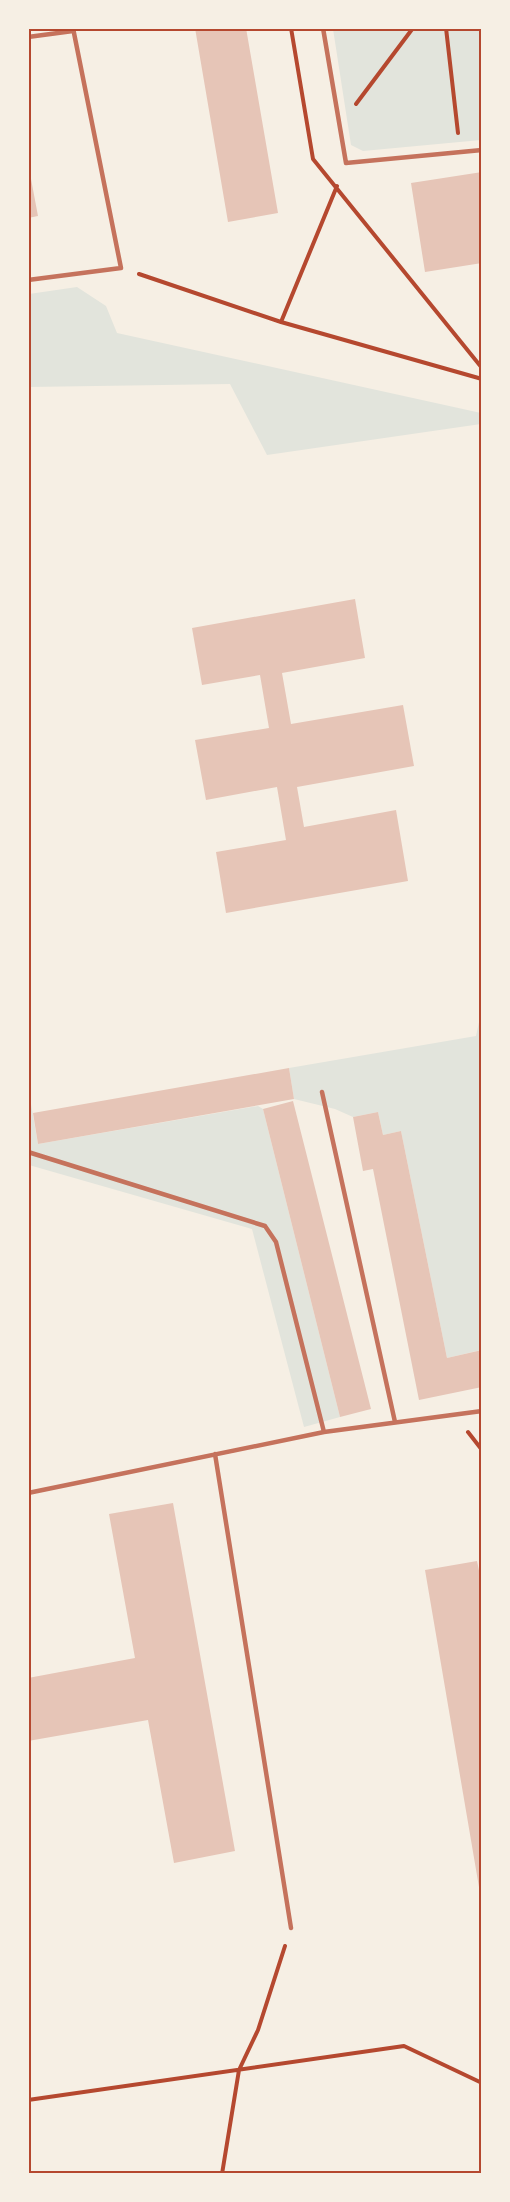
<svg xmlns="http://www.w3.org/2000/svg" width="510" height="2202" viewBox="0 0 510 2202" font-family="Barlow,sans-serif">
  <rect width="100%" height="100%" fill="#f6efe4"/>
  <path fill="#e2e4dc" d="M333,29H481V140L363,151L351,145Z
    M77,287L106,306L117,333L481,413V424L267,455L230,384L29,387V294Z
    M481,1013V1350L447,1358L401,1131L383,1135L378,1112L353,1117L335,1109L294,1099L289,1068L476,1036Z
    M28,1087L38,1144L258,1106L263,1109L340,1417L304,1427L252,1229L29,1165Z"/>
  <path fill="#e6c5b7" d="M195,28H246L278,213L228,222Z
    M28,163L38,216L28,218Z
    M482,172V263L425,272L411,183Z
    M355,599L365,658L282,673L291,724L403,705L414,766L297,787L304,827L396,810L408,881L226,913L216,852L286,840L277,787L206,800L195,740L269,728L260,675L202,685L192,628Z
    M289,1068L294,1099L38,1144L33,1113Z
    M293,1101L371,1409L340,1417L263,1109Z
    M378,1112L383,1135L401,1131L447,1358L482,1350V1387L419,1400L373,1169L363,1171L353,1117Z
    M173,1503L235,1851L174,1863L148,1720L28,1741V1678L135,1658L109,1514Z
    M477,1561L482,1585L480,1893L425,1570Z"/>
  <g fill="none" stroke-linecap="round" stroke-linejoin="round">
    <path stroke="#b5482f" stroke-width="4" d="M291,28L313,159L482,368
      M446,28L458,133
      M356,104L413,28
      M139,274L281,322L482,379
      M281,322L337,186
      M468,1432L482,1450
      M28,2100L404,2046L482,2083
      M222,2174L239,2070L258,2030L285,1946"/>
    <path stroke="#c5725c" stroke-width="4.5" d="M323,28L346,163L482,150
      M28,37L73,31
      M28,280L121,268L73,28
      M322,1092L395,1422
      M28,1152L265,1226L276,1242L324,1432
      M215,1454L291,1928
      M28,1493L324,1432L482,1411"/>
  </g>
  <rect width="510" height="2202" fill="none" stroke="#f6efe4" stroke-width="60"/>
  <rect x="30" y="30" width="450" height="2142" fill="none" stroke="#b5482f" stroke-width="2"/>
</svg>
